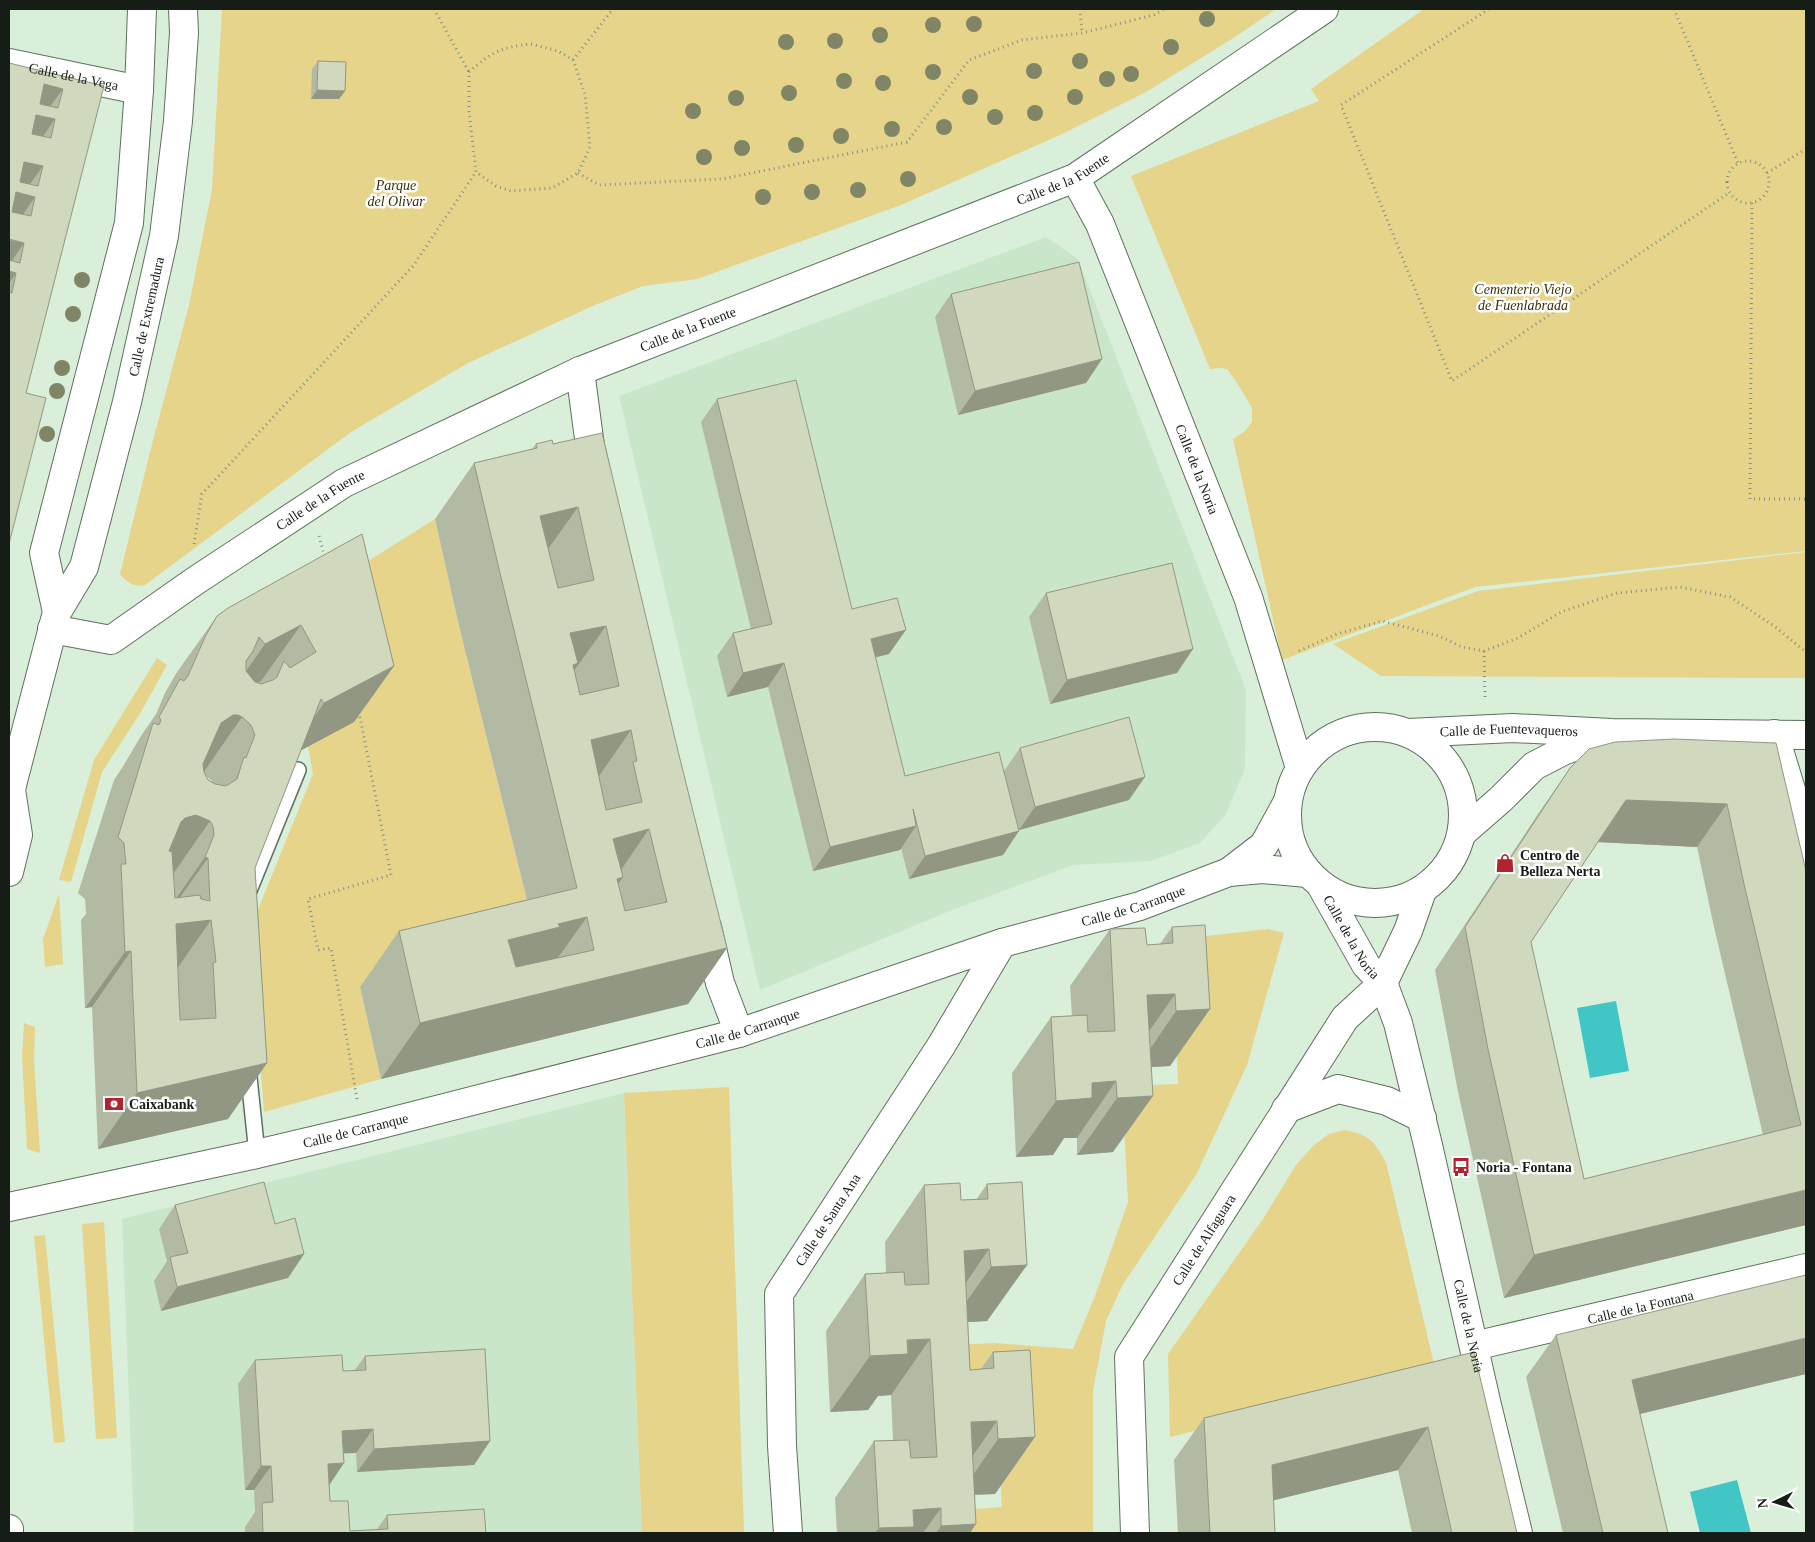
<svg xmlns="http://www.w3.org/2000/svg" width="1815" height="1542" viewBox="0 0 1815 1542" font-family="'Times New Roman',serif">
  <rect width="100%" height="100%" fill="#d9efd9"/>
  <path fill="#cae6ca" d="M1046,237L1078,259L1246,690L1245,769L1226,814L1200,843L1151,861L1073,865L952,910L760,990L619,396Z
    M624,1093L642,1533H134L122,1219Z"/>
  <path fill="#e6d48a" d="M222,9H1276L1235,37L1146,92L1058,136L901,205L697,279L643,286L595,305L468,363L351,432L145,585C132,587 128,583 120,574L150,452L189,305L212,189Z
    M1424,9H1806V551L1475,587L1282,660L1233,439L1244,432L1252,422V408L1236,381L1227,369L1220,368L1210,369L1131,176L1319,101L1311,89Z
    M435,519L459,626L538,945L360,987L381,1079L264,1112L250,929L313,774L308,747L322,590Z
    M1806,552V678L1381,676L1333,644L1478,591Z
    M157,658L167,665L141,712L102,772L71,882L59,880L94,760Z
    M59,894L63,964L45,967L43,939Z
    M1268,929L1284,933L1247,1065L1196,1175L1122,1286L1106,1321L1093,1391V1533H937L936,1512L1002,1507L995,1393L936,1346L994,1343L1073,1349L1095,1296L1128,1202L1122,1086L1178,1084L1174,962L1198,937Z
    M24,1023L35,1027L34,1061L40,1153L27,1149L22,1056Z
    M729,1087L744,1533H642L624,1093Z
    M1345,1130C1371,1136 1372,1139 1386,1162L1436,1372L1170,1437L1168,1354L1263,1219L1296,1165L1314,1145L1329,1134Z
    M104,1222L117,1438L96,1439L82,1224Z
    M45,1235L65,1442L54,1443L34,1236Z"/>
  <path fill="#41c6c5" d="M1616,1001L1629,1071L1590,1078L1577,1008Z
    M1737,1480L1751,1533H1700L1690,1492Z"/>
  <g fill="none" stroke-linecap="round" stroke-linejoin="round">
    <g stroke="#5e715e" stroke-width="18">
      <path id="service" d="M248,893L298,770
        M248,1068L257,1154"/>
    </g>
    <g stroke="#5e715e" stroke-width="30">
      <g id="minor">
        <path id="s1" d="M9,63L139,90"/>
        <path id="s2" d="M1075,178L1100,224L1248,597L1300,768"/>
        <path d="M580,371L590,446L596,472"/>
        <circle cx="1375" cy="815" r="88"/>
        <path id="s3" d="M1408,733L1513,728L1612,733L1806,735"/>
        <path d="M1774,734L1793,796L1806,856"/>
        <path d="M1462,833L1501,799L1534,766L1563,751L1601,737"/>
        <path d="M1229,872L1262,869L1308,873"/>
        <path id="s4" d="M1322,887L1366,965L1383,983L1398,1023L1428,1145L1486,1401L1518,1533"/>
        <path d="M707,927L720,983L739,1033"/>
        <path d="M1286,1109L1338,1089L1387,1101L1422,1118"/>
        <path id="s5" d="M9,1207L257,1154L362,1129L739,1033L1002,943L1140,906L1229,872L1264,845L1287,803"/>
        <path id="s6" d="M1474,1346L1806,1268"/>
        <path id="s7" d="M788,1533L782,1446L779,1294L941,1046L1002,943"/>
        <path id="s8" d="M1135,1533L1129,1357L1345,1018L1383,983L1408,931L1422,891"/>
      </g>
    </g>
    <g stroke="#5e715e" stroke-width="30">
      <g id="tertiary">
        <path id="s9" d="M52,629L111,640L195,581L344,483L580,371L1075,178L1324,9"/>
      </g>
    </g>
    <g stroke="#5e715e" stroke-width="30">
      <g id="secondary">
        <path d="M57,612L44,553L129,223L139,90L142,9"/>
        <path id="s10" d="M9,872L18,835L11,790L13,781L57,612L84,567L127,402L164,236L178,121L184,33L183,9"/>
        <path d="M9,1529V1533"/>
      </g>
    </g>
    <path stroke="#849384" stroke-width="3" stroke-dasharray="1 4" stroke-linecap="butt" d="M434,9L469,72
      M1080,9L1082,33
      M1489,9L1341,105L1452,381L1729,193
      M1674,9L1738,163
      M531,44L558,51L573,60L585,94L590,147L578,173L552,188L511,191L496,186L476,172L469,111V72C492,52 501,47 531,44Z
      M573,60L613,9
      M1727 182a21 21 0 1 1 42 0a21 21 0 1 1-42 0Z
      M578,173L599,185L722,179L907,142L969,60L1022,40L1082,33L1154,15L1164,9
      M1767,173L1806,149
      M1752,203L1750,499H1806
      M319,536L325,559
      M194,544L202,494L413,266L476,172
      M1299,651L1334,635L1382,621L1439,636L1462,647L1484,651L1518,638L1561,612L1617,593L1680,587L1730,597L1774,626L1806,652
      M1484,651L1485,699
      M357,1099L331,948L318,950L308,899L391,875L359,712"/>
    <use href="#service" stroke="#fff" stroke-width="15"/>
    <use href="#minor" stroke="#fff" stroke-width="28"/>
    <use href="#tertiary" stroke="#fff" stroke-width="28"/>
    <use href="#secondary" stroke="#fff" stroke-width="28"/>
  </g>
  <g fill="#808565">
    <circle cx="1207" cy="19" r="8"/>
    <circle cx="974" cy="24" r="8"/>
    <circle cx="933" cy="25" r="8"/>
    <circle cx="880" cy="35" r="8"/>
    <circle cx="835" cy="41" r="8"/>
    <circle cx="786" cy="42" r="8"/>
    <circle cx="1171" cy="47" r="8"/>
    <circle cx="1080" cy="61" r="8"/>
    <circle cx="1034" cy="71" r="8"/>
    <circle cx="933" cy="72" r="8"/>
    <circle cx="1131" cy="74" r="8"/>
    <circle cx="1107" cy="79" r="8"/>
    <circle cx="844" cy="81" r="8"/>
    <circle cx="883" cy="83" r="8"/>
    <circle cx="789" cy="93" r="8"/>
    <circle cx="970" cy="97" r="8"/>
    <circle cx="1075" cy="97" r="8"/>
    <circle cx="736" cy="98" r="8"/>
    <circle cx="693" cy="111" r="8"/>
    <circle cx="1035" cy="113" r="8"/>
    <circle cx="995" cy="117" r="8"/>
    <circle cx="944" cy="127" r="8"/>
    <circle cx="892" cy="129" r="8"/>
    <circle cx="841" cy="136" r="8"/>
    <circle cx="796" cy="145" r="8"/>
    <circle cx="742" cy="148" r="8"/>
    <circle cx="704" cy="157" r="8"/>
    <circle cx="908" cy="179" r="8"/>
    <circle cx="858" cy="190" r="8"/>
    <circle cx="812" cy="192" r="8"/>
    <circle cx="763" cy="197" r="8"/>
    <circle cx="82" cy="280" r="8"/>
    <circle cx="73" cy="314" r="8"/>
    <circle cx="62" cy="368" r="8"/>
    <circle cx="57" cy="391" r="8"/>
    <circle cx="47" cy="434" r="8"/>
  </g>
  <path fill="#b3baa3" fill-rule="evenodd" d="M318,61L345,91L339,99H311L312,69Z
    M9,63L104,86L26,393L9,544Z
    M951,294L1102,359L1086,383L958,415L935,317Z
    M717,399L852,609L889,654L875,657L905,776L1004,771L1020,748L1129,800L1019,830L1003,855L909,879L901,848L900,850L813,871L768,687L727,697L717,656L733,633L751,629L701,422Z
    M536,444H553L678,751L727,948L688,1004L381,1079L360,987L399,931L527,900L459,626L435,519L474,463L532,449Z
    M362,534L394,666L354,722L301,750L255,868L267,1063L228,1119L98,1149L92,1007L85,1008L81,920L86,914L85,899L78,893L114,780L122,768L141,736L156,714L165,693L177,672L217,616ZM206,776L212,781V782L208,780Z
    M1046,593L1177,673L1050,704L1029,617Z
    M1674,739L1806,871V1225L1504,1298L1458,1092L1435,970L1540,811L1570,768ZM1597,842L1697,847L1714,927L1763,1135L1584,1179L1531,942Z
    M1172,927L1210,1009L1170,1066L1151,1067L1113,1152L1077,1155V1138H1064L1053,1155L1016,1157L1012,1073L1051,1017L1072,1016L1070,986L1110,929L1147,945L1160,944Z
    M987,1184L1027,1265L987,1321L968,1322L970,1370L981,1369L993,1352L1035,1437L995,1494L975,1495L970,1533H837L835,1498L874,1441L893,1440L891,1395L878,1396L868,1410L830,1412L826,1331L865,1274L886,1273L885,1242L924,1185L961,1200H976Z
    M175,1205L275,1224L304,1254L288,1278L161,1311L154,1281L167,1261L159,1229Z
    M1556,1335L1806,1374L1640,1414L1668,1533H1563L1526,1377Z
    M1474,1352L1517,1533H1412L1398,1470L1273,1500L1275,1533H1178L1174,1460L1204,1418Z
    M365,1356L490,1441L474,1465L357,1472L356,1453H344L329,1485L330,1501L350,1531L377,1529L387,1515L486,1533H245V1527L255,1512L254,1490H245L238,1384L255,1360L343,1371H354Z"/>
  <path fill="#929784" d="M44,84L63,89L43,116L55,119L25,162L9,158Z
    M317,90L345,91L339,99H311Z
    M24,162L43,166L23,194L35,197L9,235V184Z
    M9,240L24,243L9,265Z
    M9,271L16,273L9,284Z
    M1102,359L1086,383L958,415L975,391Z
    M578,507L538,563L540,516Z
    M301,625L261,681L226,700L265,644Z
    M606,626L566,682L570,633Z
    M906,630L889,654L854,663L871,639Z
    M1193,649L1177,673L1050,704L1067,680Z
    M784,663L768,687L727,697L743,673Z
    M394,666L354,722L285,759L324,703Z
    M233,715H238L242,717L203,773L198,771L221,723Z
    M631,730L592,786L591,740Z
    M1145,777L1129,800L1019,830L1035,807Z
    M1626,800L1727,804L1697,847L1596,842Z
    M196,815L210,821L171,877L156,871L181,822L185,818Z
    M916,826L900,850L813,871L830,847Z
    M649,829L610,886L613,839Z
    M1019,831L1003,855L909,879L925,856Z
    M205,857L208,858L168,914L166,913Z
    M623,877L589,926L617,879Z
    M587,917L547,973L520,984L508,940L558,924Z
    M211,920L172,976L176,924Z
    M727,948L688,1004L381,1079L420,1023Z
    M131,951L92,1007L85,1008L125,952Z
    M1175,994L1136,1050L1147,995Z
    M1210,1009L1170,1066L1137,1068L1176,1011Z
    M267,1063L228,1119L98,1149L137,1093Z
    M1116,1081L1077,1138H1064L1053,1155L1016,1157L1056,1101L1092,1083Z
    M1153,1096L1113,1152L1077,1155L1117,1098Z
    M1806,1190V1225L1504,1298L1534,1255Z
    M989,1249L950,1306L964,1251Z
    M304,1254L288,1278L161,1311L177,1287Z
    M1027,1265L987,1321L951,1323L991,1267Z
    M1806,1338V1374L1602,1423L1632,1380Z
    M930,1339L891,1395L878,1396L868,1410L830,1412L870,1356L907,1340Z
    M997,1421L958,1477L971,1422Z
    M1428,1427L1398,1470L1242,1508L1272,1465Z
    M373,1429L356,1453L326,1454L342,1431Z
    M1035,1437L995,1494L959,1495L998,1439Z
    M490,1441L474,1465L357,1472L374,1449Z
    M344,1463L328,1487V1464Z
    M261,1466H271L254,1490H245Z
    M941,1508L923,1533H875L879,1528L913,1510Z
    M976,1524L970,1533H936L941,1526Z"/>
  <path fill="#d0d8bd" stroke="#929784" fill-rule="evenodd" d="M318,61L346,62L345,91L317,90Z
    M9,63L104,86L26,393L46,398L9,544V292L12,293L16,273L9,271V260L20,263L24,243L9,239ZM44,84L63,89L58,108L40,104ZM36,115L55,119L51,138L32,134ZM24,162L43,166L38,186L20,182ZM16,192L35,197L31,216L12,212Z
    M1079,262L1102,359L975,391L951,294Z
    M796,380L852,609L897,598L906,630L871,639L905,776L999,752L1019,831L925,856L913,809L916,826L830,847L784,663L743,673L733,633L772,624L717,399Z
    M602,433L678,751L727,948L420,1023L399,931L577,888L499,569L474,463L537,448L536,444L552,440L553,444ZM578,507L594,580L558,588L540,516ZM606,626L619,686L580,695L573,665L578,663L570,633ZM631,730L637,761L633,762L642,802L606,810L591,740ZM649,829L667,902L625,911L617,879L623,877L613,839ZM587,917L594,950L516,967L508,940L560,927L558,924Z
    M362,534L394,666L324,703L321,699L255,868L267,1063L137,1093L131,951L125,952L121,864H126L124,843L118,837L153,723L159,725L161,720L159,717L180,679L184,681L188,676L205,637L217,616L228,608ZM301,625L316,652L290,668L284,661L277,677L273,680L261,684L255,682L246,671V661L253,651L259,637L265,644ZM233,715H238L242,717L251,725L255,735L246,758L244,757L237,779L226,786L215,784L208,780L204,772L203,764L221,723ZM196,815L210,821L213,826L214,835L205,857L208,858L210,901L201,899L200,895L175,898L172,852L169,851L181,822L185,818ZM211,920L216,962L213,963L216,1018L180,1020L176,924Z
    M1172,563L1193,649L1067,680L1046,593Z
    M1129,717L1145,777L1035,807L1020,748Z
    M1674,739L1776,743L1806,871V1190L1534,1255L1488,1049L1465,927L1570,768L1589,749L1615,742ZM1626,800L1727,804L1744,884L1801,1125L1584,1179L1531,942Z
    M1205,925L1210,1009L1176,1011L1175,994L1147,995L1153,1096L1117,1098L1116,1081L1092,1083V1098L1056,1101L1051,1017L1087,1015L1088,1032L1115,1031L1110,929L1145,928L1147,945L1173,943L1172,927Z
    M264,1182L275,1224L295,1218L304,1254L177,1287L170,1257L188,1253L175,1205Z
    M1022,1182L1027,1265L991,1267L989,1249L964,1251L965,1267L970,1370L994,1368L993,1352L1030,1350L1035,1437L998,1439L997,1421L971,1422L976,1524L941,1526V1508L913,1510L914,1527L879,1528L874,1441L909,1440L911,1458L937,1457L930,1339L907,1340L908,1354L870,1356L865,1274L904,1272L905,1285L929,1284L924,1185L960,1183L961,1200L988,1199L987,1184Z
    M1806,1275V1338L1632,1380L1668,1533H1603L1556,1335Z
    M485,1349L490,1441L374,1449L373,1429L342,1431L344,1463L328,1464L330,1501H348L350,1531L388,1529L387,1515L484,1509L486,1533H263L262,1503L273,1502L271,1466H261L255,1360L342,1355L343,1371L366,1370L365,1356Z
    M1474,1352L1517,1533H1452L1428,1427L1272,1465L1275,1533H1210L1204,1418Z"/>
  <defs>
    <g id="shop-bare" transform="scale(1.5)"><path d="M-5-2.5h2.3a2.7 3.5 0 0 1 5.4 0H5L5.5 6h-11ZM-1.5-2.5h3a1.5 2.3 0 0 0-3 0Z" fill="#b3222f" stroke="#fff" stroke-width="2.5" paint-order="stroke"/></g>
    <g id="bank-bare" transform="scale(1.5)"><path d="M-6-4H6V4H-6ZM0-2.3a2.3 2.3 0 1 0 0 4.6a2.3 2.3 0 1 0 0-4.6Z" fill="#b3222f" stroke="#fff" stroke-width="2.5" paint-order="stroke"/></g>
    <g id="bus-bare" transform="scale(1.5)"><path d="M-5-6H5V4H4V6H2V4H-2V6H-4V4H-5ZM-3.5-4V0h7V-4ZM-3.5 1.2v1.5H-2V1.2ZM2 1.2v1.5H3.5V1.2Z" fill="#b3222f" stroke="#fff" stroke-width="2.5" paint-order="stroke"/></g>
  </defs>
  <g fill-rule="evenodd">
    <use href="#shop-bare" x="1505" y="863"/>
    <use href="#bank-bare" x="114" y="1104"/>
    <use href="#bus-bare" x="1461" y="1167"/>
  </g>
  <g text-anchor="middle" stroke-width="5" stroke-linejoin="round" paint-order="stroke">
    <g font-size="14" fill="#161d16" stroke="#fff">
      <text dy="5" stroke="none"><textPath href="#s1" startOffset="66">Calle de la Vega</textPath></text>
      <text dy="5" stroke="none"><textPath href="#s9" startOffset="1122">Calle de la Fuente</textPath></text>
      <text dy="5" stroke="none"><textPath href="#s10" startOffset="578">Calle de Extremadura</textPath></text>
      <text dy="5" stroke="none"><textPath href="#s9" startOffset="718">Calle de la Fuente</textPath></text>
      <text dy="5" stroke="none"><textPath href="#s2" startOffset="316">Calle de la Noria</textPath></text>
      <text dy="5" stroke="none"><textPath href="#s9" startOffset="312">Calle de la Fuente</textPath></text>
      <text dy="5" stroke="none"><textPath href="#s3" startOffset="101">Calle de Fuentevaqueros</textPath></text>
      <text dy="5" stroke="none"><textPath href="#s5" startOffset="1165">Calle de Carranque</textPath></text>
      <text dy="5" stroke="none"><textPath href="#s4" startOffset="58">Calle de la Noria</textPath></text>
      <text dy="5" stroke="none"><textPath href="#s5" startOffset="760">Calle de Carranque</textPath></text>
      <text dy="5" stroke="none"><textPath href="#s5" startOffset="355">Calle de Carranque</textPath></text>
      <text dy="5" stroke="none"><textPath href="#s7" startOffset="328">Calle de Santa Ana</textPath></text>
      <text dy="5" stroke="none"><textPath href="#s8" startOffset="315">Calle de Alfaguara</textPath></text>
      <text dy="5" stroke="none"><textPath href="#s6" startOffset="171">Calle de la Fontana</textPath></text>
      <text dy="5" stroke="none"><textPath href="#s4" startOffset="468">Calle de la Noria</textPath></text>
    </g>
    <g font-size="14" font-style="italic" fill="#382f06" stroke="#fff">
      <text x="396" y="190">Parque<tspan x="396" dy="16">del Olivar</tspan></text>
      <text x="1523" y="294">Cementerio Viejo<tspan x="1523" dy="16">de Fuenlabrada</tspan></text>
    </g>
    <g font-size="14" font-weight="bold" fill="#161d16" stroke="#fff" text-anchor="start">
      <text x="1520" y="860">Centro de<tspan x="1520" dy="16">Belleza Nerta</tspan></text>
      <text x="129" y="1109">Caixabank</text>
      <text x="1476" y="1172">Noria - Fontana</text>
    </g>
  </g>
  <rect width="1815" height="1542" fill="none" stroke="#161d16" stroke-width="20"/>
  <g transform="translate(1775 1502) rotate(265)" stroke="#ffffff" stroke-width="4" paint-order="stroke">
  <path d="M0-4L9 19L0 12L-9 19Z" fill="#161d16"/>
  <text y="-8" font-size="14" font-weight="bold" text-anchor="middle" fill="#161d16">N</text>
  </g>
</svg>
